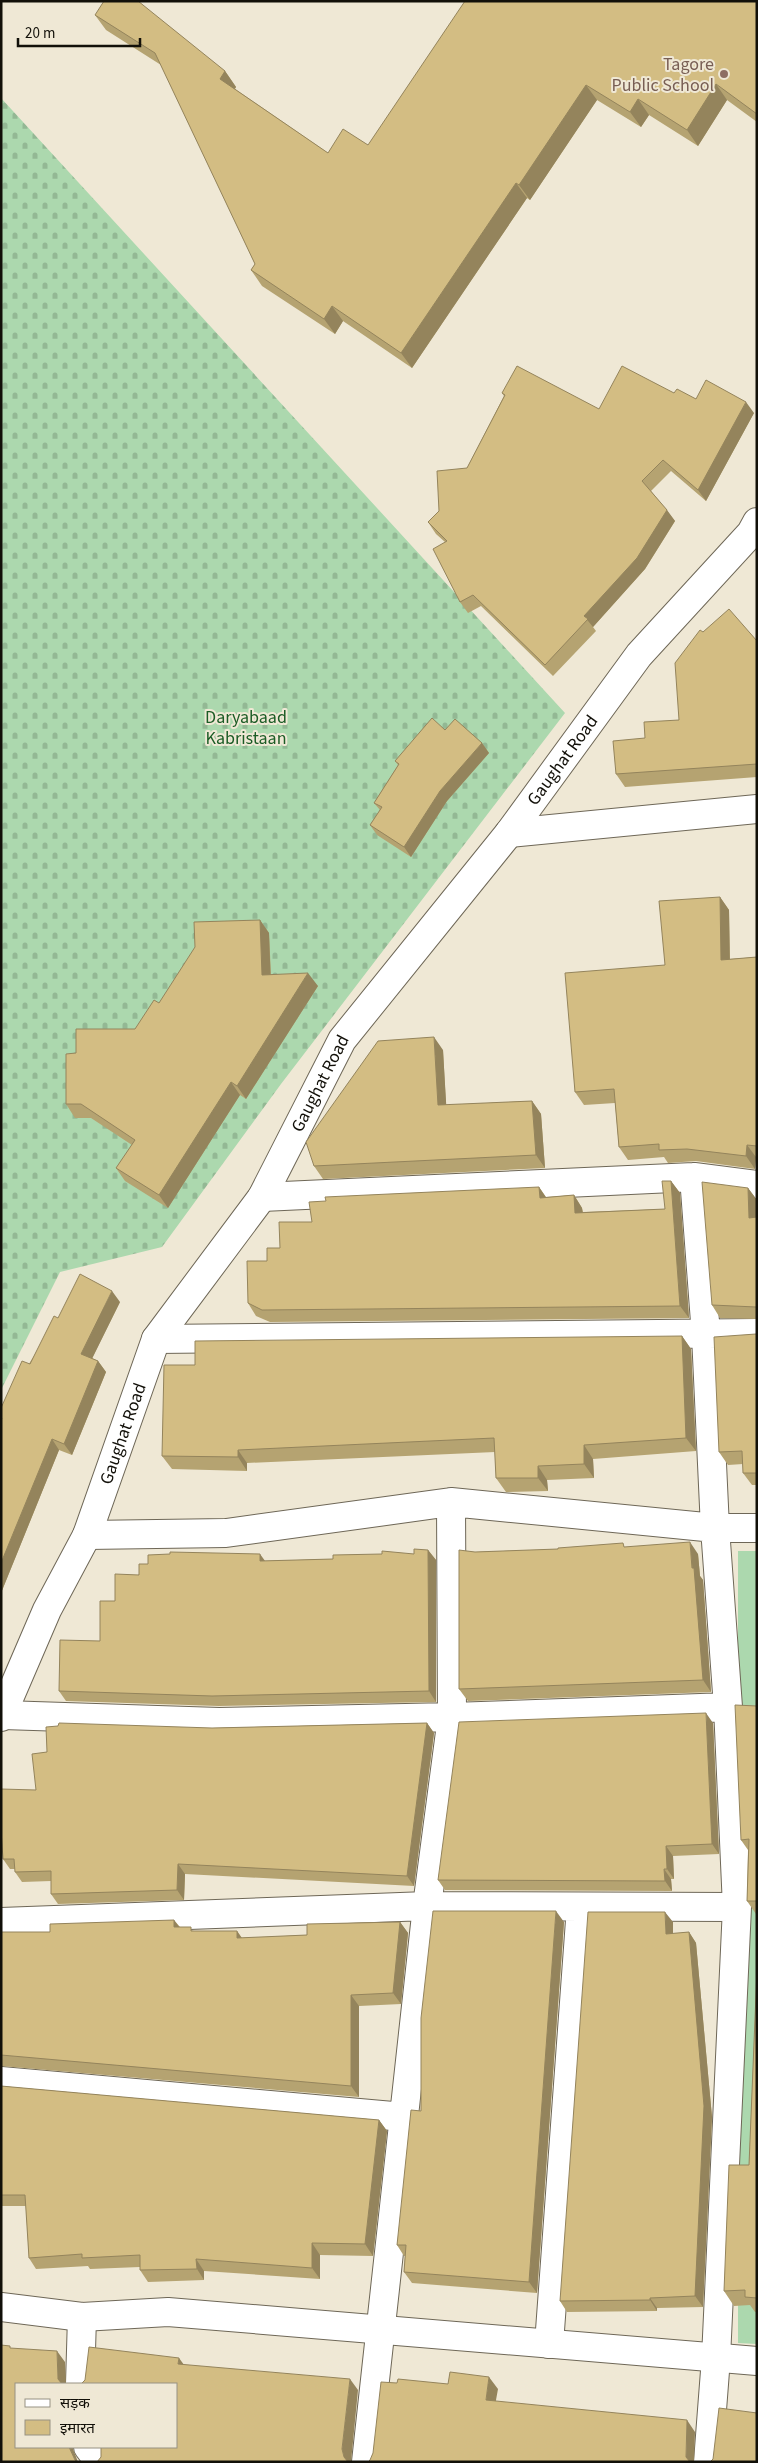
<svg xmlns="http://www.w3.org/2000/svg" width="758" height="2463" viewBox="0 0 758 2463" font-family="'Source Sans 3','Noto Sans Devanagari',sans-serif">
  <defs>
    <pattern id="cemetery-stones" width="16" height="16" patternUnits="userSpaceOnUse" patternTransform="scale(1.25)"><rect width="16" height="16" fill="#acd8ae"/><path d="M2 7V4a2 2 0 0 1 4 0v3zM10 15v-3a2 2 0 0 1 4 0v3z" fill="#93b894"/></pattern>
  </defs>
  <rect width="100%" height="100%" fill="#efe8d5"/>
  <path fill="url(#cemetery-stones)" d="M1,98L565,713L281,1084L162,1247L60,1272L1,1390Z"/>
  <path fill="#acd8ae" d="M738,1551H757V2344L738,2343Z"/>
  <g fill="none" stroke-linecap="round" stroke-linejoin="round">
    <g stroke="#6e6757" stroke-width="30">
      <path id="street" d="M509,833L757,809
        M694,1177L706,1335L715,1528L728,1707L737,1907L716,2358L708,2462
        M262,1197L694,1177L757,1185
        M156,1339L757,1333
        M87,1535L226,1533L451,1502L715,1528H757
        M3,1715L219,1722L452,1717L728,1707
        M1,1922L427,1906L737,1907
        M1,2081L404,2117
        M549,2344L581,1907
        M80,2384L82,2317
        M88,2447L94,2455L95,2462
        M366,2462L427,1906L452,1717L451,1502"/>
    </g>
    <g stroke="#6e6757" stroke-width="30">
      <g id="secondary">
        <path id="s1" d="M1,1717L47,1610L87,1535L156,1339L262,1197L342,1040L509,833L639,655L751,533L757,522"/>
        <path d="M1,2307L82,2317L168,2312L757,2361"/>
      </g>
    </g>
    <use href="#street" stroke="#fff" stroke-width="28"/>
    <use href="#secondary" stroke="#fff" stroke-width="28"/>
  </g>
  <path fill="#b5a371" d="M757,1V122L727,100L698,146L649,115L641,127L597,100L530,200L527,198L412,368L343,321L335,334L262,286L251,270L255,264L161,65L106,30L95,15L225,71L236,87L235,89L328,153L368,145Z
    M502,393L599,409L674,393L696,399L754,413L706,501L671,471L651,491L675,521L645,569L593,627L596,631L553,676L481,606L468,613L460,602L445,542L436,534L428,522L439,511L467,468L504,396Z
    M703,632L757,641V777L625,787L616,774L645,738L679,720Z
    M445,730L482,743L489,753L447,801L411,857L377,835L370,825L380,810L374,803L398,765L395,761Z
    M720,897L729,910L730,959L757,957V1158L756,1157L755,1169L696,1161L668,1163L664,1157L628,1160L619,1147L615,1103L584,1105L575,1092L665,965Z
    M260,920L269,933L271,975L318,986L246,1099L240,1095L168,1208L125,1181L116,1168L132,1145L91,1118H75L66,1104L76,1053L135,1029L159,1003Z
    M443,1050L446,1105L532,1101L541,1114L545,1168L323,1179L314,1166Z
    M671,1181L680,1193L689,1318L270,1322L256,1316L248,1303L267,1261L280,1248L312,1222L539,1187L546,1197L574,1195L582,1208L583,1212L665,1209Z
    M748,1188L757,1200V1319L720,1318L712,1305Z
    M120,1302L92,1358L98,1361L106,1372L72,1455L59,1450L1,1593V1408L58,1318Z
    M757,1333V1485H752L743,1473V1464L728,1465L719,1452L756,1334Z
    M682,1336L691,1349L696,1451L593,1459L594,1478L547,1480L548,1491L506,1492L496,1478L495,1452L247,1463V1471L172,1469L162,1456L195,1365Z
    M626,1547L698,1554L700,1576L703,1580L711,1692L468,1701L459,1689L475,1552Z
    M428,1550L436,1560V1702L219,1706L66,1701L59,1691L100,1641L115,1601L148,1564L333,1559L414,1554Z
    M757,1706V1914H756L747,1901L748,1850L741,1840Z
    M427,1723L434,1733L414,1886L185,1874L184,1900L58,1904L51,1894V1881L22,1882L15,1872V1869H10L3,1859L36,1790L47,1752L212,1728Z
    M713,1723L719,1854L673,1856L674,1879H671L672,1891L445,1890L438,1880Z
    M174,1920L180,1927L194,1931H237L242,1938L307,1935L400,1922L408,1933L401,2004L359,2006V2097L1,2066V1932H50Z
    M564,1922L537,2293L412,2283L404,2272L405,2256H404L397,2245L421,2111Z
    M673,1922V1934L689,1932L696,1943L712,2117L703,2307L657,2308V2311L567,2312L560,2301Z
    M757,1970V2312H755L750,2305L734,2306L724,2291L749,2165Z
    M1,2086L379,2120L387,2131L373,2256L320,2255V2279L204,2271V2280L148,2282L140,2270V2267L90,2269L88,2266L36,2269L29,2258L26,2206H1Z"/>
  <path fill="#94845c" d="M225,71L236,87L231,94L220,79Z
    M716,84L727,100L698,146L687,130Z
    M586,85L597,100L530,200L519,185Z
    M638,99L649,115L641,127L630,112Z
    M516,183L527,198L412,368L401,353Z
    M332,306L343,321L335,334L324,319Z
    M746,402L754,413L706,501L698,490Z
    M667,510L675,521L645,569L593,627L584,616Z
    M482,743L489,753L447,801L411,857L404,847L440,791Z
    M720,897L729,910L730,973L721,960Z
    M260,920L269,933L271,988L262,975Z
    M308,973L318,986L246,1099L237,1086Z
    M434,1037L443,1050L447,1118L438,1105Z
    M231,1082L240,1095L168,1208L159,1195Z
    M532,1101L541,1114L545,1168L536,1155Z
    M747,1145L756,1157L755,1169L746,1156Z
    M671,1181L680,1193L689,1318L680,1306Z
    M539,1187L547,1199L540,1198Z
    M748,1188L757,1200V1229L749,1218Z
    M574,1195L582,1208L584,1225L575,1213Z
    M112,1291L120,1302L89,1365L81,1354Z
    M682,1336L691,1349L696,1451L686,1438Z
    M98,1361L106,1372L72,1455L64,1444Z
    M52,1439L59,1450L1,1593V1563Z
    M584,1445L593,1459L594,1478L584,1464Z
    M238,1450L247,1463V1471L238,1457Z
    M538,1466L547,1480L548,1491L538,1478Z
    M690,1542L698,1554L700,1576L703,1580L711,1692L703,1680Z
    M428,1550L436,1560V1702L429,1691Z
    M260,1554L268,1565L260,1561Z
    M706,1713L713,1723L719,1854L712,1844Z
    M427,1723L434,1733L414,1886L407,1876Z
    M666,1846L673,1856L674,1879L667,1869Z
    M178,1864L185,1874L184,1900L177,1890Z
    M664,1869L671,1879L672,1891L665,1881Z
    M556,1911L564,1922L537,2293L529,2282Z
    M665,1912L673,1922V1945L666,1934Z
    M174,1920L182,1931L174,1927Z
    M400,1922L408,1933L401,2004L393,1993Z
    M237,1931L245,1943L237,1938Z
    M689,1932L696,1943L712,2117L703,2307L695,2296Z
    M351,1995L359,2006V2097L351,2086Z
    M379,2120L387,2131L373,2256L365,2244Z
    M312,2243L320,2255V2279L312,2268Z
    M196,2259L204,2271V2280L197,2269Z
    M650,2298L657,2308V2311L650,2300Z
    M57,2351L65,2362L66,2384H61L58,2379Z
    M179,2358L187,2369L178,2364Z
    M489,2377L498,2389L494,2411L486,2400Z
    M350,2379L358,2390L351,2462H347L344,2457L342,2449Z
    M687,2420L695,2432L694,2462H689L686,2457Z
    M69,2447H73V2449L78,2462H76Z"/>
  <path fill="#d3bd83" stroke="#94845c" d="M104,1H138L225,71L220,79L328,153L343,129L368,145L465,1H757V114L716,84L687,130L638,99L630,112L586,85L519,185L516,183L401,353L332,306L324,319L251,270L255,264L155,53L95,15Z
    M517,366L599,409L622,366L674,393L677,389L696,399L706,380L746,402L698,490L663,460L642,481L667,510L637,558L584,616L588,619L545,665L473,595L460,602L433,549L447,541L428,522L439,511L437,471L467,468L505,395L502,393Z
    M729,609L757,641V764L616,774L613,741L645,738L644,722L679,720L675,663L700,630L703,632Z
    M432,718L445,730L455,719L482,743L440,791L404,847L370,825L382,807L374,803L399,764L395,761Z
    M720,897L721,960L757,957V1146L747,1145L746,1156L687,1149L659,1150V1144L619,1147L614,1089L575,1092L565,973L665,965L659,901Z
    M260,920L262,975L308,973L237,1086L231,1082L159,1195L116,1168L135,1140L81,1104H66V1054L76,1053V1029H135L154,1000L159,1003L195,947L194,922Z
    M434,1037L438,1105L532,1101L536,1155L314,1166L306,1142L378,1041Z
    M662,1181H671L680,1306L262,1310L248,1303L247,1261H267V1248H280L279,1222H312L309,1202L326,1201L325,1197L539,1187L540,1198L574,1195L575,1213L665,1209Z
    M702,1182L748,1188L749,1218L757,1217V1308L756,1307L712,1305Z
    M80,1274L112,1291L81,1354L98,1361L64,1444L52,1439L1,1563V1420L2,1418L1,1417V1408L22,1361L30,1364L54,1316L58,1318Z
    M757,1333V1473H743L742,1451L719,1452L714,1337L756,1334Z
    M682,1336L686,1438L584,1445V1464L538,1466V1478H496L494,1438L238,1450V1457L162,1456L164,1365H195V1341Z
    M690,1542L692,1568H694L703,1680L459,1689V1550L475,1552L558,1549V1548L623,1543L624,1547Z
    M414,1549L428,1550L429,1691L212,1696L59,1691L60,1640L100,1641V1601H115V1574L139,1575V1564H148V1555L170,1554V1552L260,1554V1561L333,1559V1555L382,1554V1551L414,1554Z
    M735,1705L757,1706V1901H747L749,1839L741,1840Z
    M706,1713L712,1844L666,1846L667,1869H664L665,1881L438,1880L459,1722Z
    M59,1723L212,1728L427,1723L407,1876L178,1864L177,1890L51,1894V1871L15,1872L14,1859H3L1,1830V1789L36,1790L32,1754L47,1752L46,1727L58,1726Z
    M433,1911H556L529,2282L404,2272L406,2245H397L411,2110L421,2111V2018Z
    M588,1912H665L666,1934L689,1932L704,2106L695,2296L650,2298V2300L560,2301Z
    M174,1920V1927H191V1931H237V1938L307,1935V1924L400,1922L393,1993L351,1995V2086L1,2055V1932H50V1924Z
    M757,1970V2298L745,2297V2290L724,2291L729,2165H749Z
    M1,2086L379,2120L365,2244L312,2243V2268L196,2259L197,2269L140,2270V2255L82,2258V2254L29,2258L25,2195H1Z
    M1,2345L10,2346V2348L57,2351L58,2379L62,2384H16V2447H69L75,2460L77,2462H1Z
    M89,2347L179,2358L178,2364L350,2379L342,2449L344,2457L348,2462H97L101,2457V2447H176V2384H81L85,2380Z
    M450,2372L489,2377L486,2400L687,2420L686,2457L690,2462H368L370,2460L373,2453L381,2382L397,2383L398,2379L448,2384Z
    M719,2408L757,2413V2462H710L713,2459Z"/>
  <circle fill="#8d6e63" stroke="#efe8d5" stroke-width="2" cx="724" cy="74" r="5"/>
  <g text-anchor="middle" stroke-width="4" stroke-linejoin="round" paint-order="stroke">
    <g font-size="18" fill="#785e54" stroke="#efe8d5" text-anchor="end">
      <text x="714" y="70">Tagore<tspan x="714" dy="21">Public School</tspan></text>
    </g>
    <g font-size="18" fill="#1b5c25" stroke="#efe8d5">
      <text x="246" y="723">Daryabaad<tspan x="246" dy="21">Kabristaan</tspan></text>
    </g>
    <g font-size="18" fill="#121009" stroke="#efe8d5">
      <text dy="6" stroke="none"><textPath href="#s1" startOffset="1119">Gaughat Road</textPath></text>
      <text dy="6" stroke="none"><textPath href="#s1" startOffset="714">Gaughat Road</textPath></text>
      <text dy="6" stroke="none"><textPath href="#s1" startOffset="309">Gaughat Road</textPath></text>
    </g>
  </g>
  <rect width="758" height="2463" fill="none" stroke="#121009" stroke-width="5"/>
  <rect x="15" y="2383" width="162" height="65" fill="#efe8d5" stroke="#979283"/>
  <rect x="25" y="2399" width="25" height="8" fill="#ffffff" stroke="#979283"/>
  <text x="60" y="2408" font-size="15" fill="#121009">सड़क</text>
  <rect x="25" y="2420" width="25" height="15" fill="#d3bd83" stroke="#979283"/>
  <text x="60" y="2433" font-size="15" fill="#121009">इमारत</text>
  <path d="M18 38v8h122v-8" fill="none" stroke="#121009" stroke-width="2.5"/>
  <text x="25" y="38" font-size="15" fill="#121009" stroke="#efe8d5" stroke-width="4" paint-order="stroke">20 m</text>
</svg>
